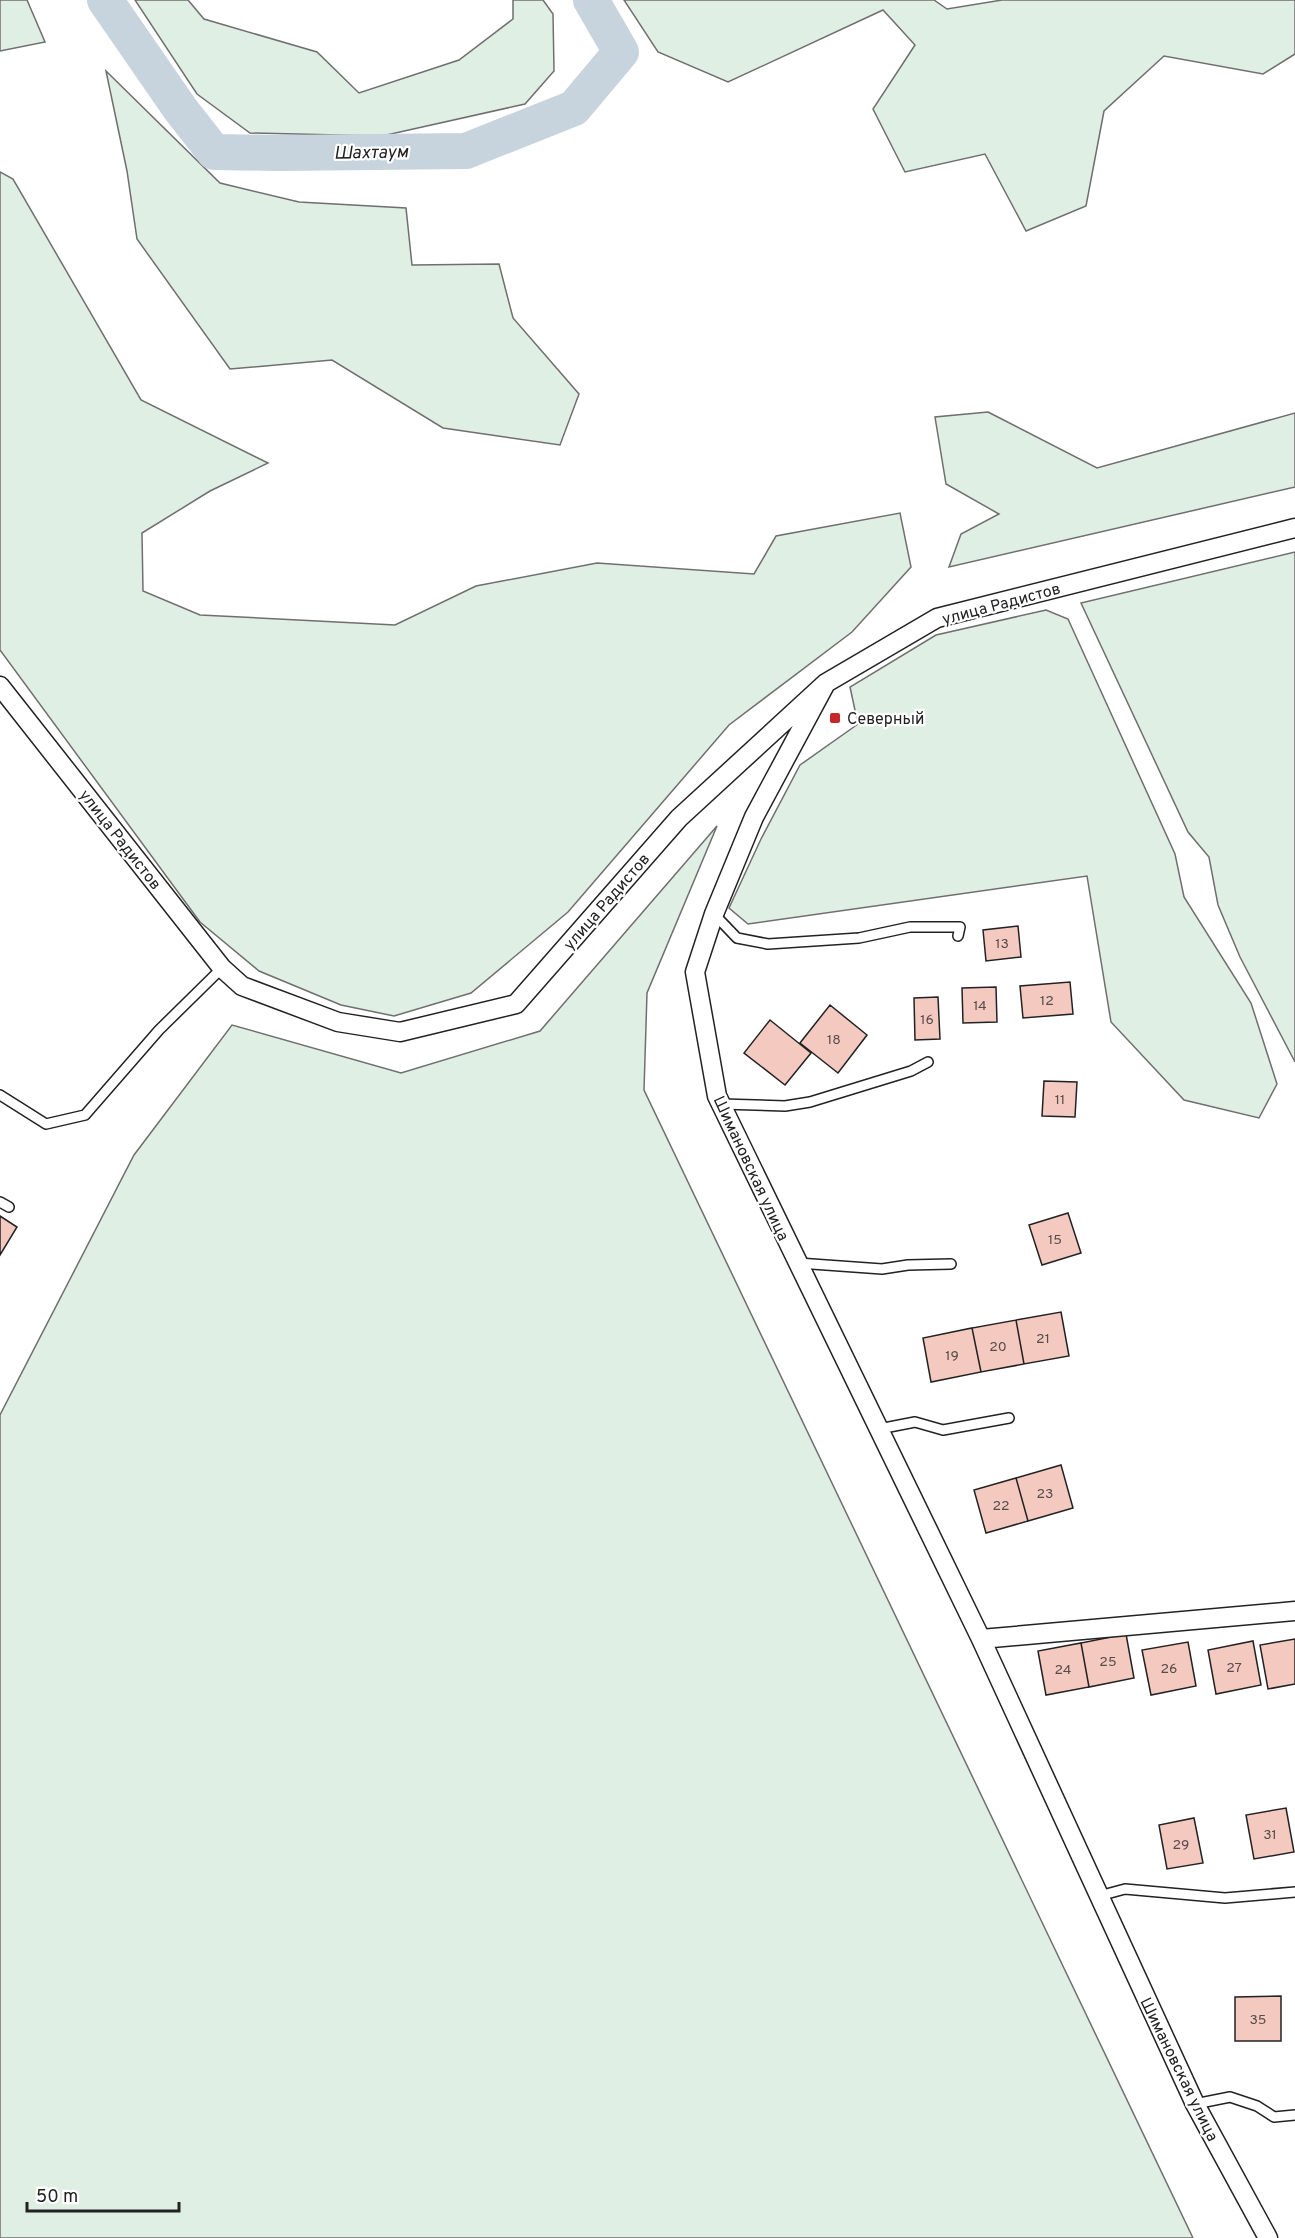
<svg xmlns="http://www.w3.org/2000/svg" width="1295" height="2238" viewBox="0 0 1295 2238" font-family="Overpass,sans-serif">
  <rect width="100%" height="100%" fill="#fff"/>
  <path fill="#e0efe3" stroke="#6f6f6f" stroke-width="1.5" d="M0,0H27L45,42L0,51Z
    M135,0H188L204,19L317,52L359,93L459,60L513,19V0H543L553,14L554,71L525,104L382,136L250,133L197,94Z
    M624,0H934L947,9L1002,0H1295V54L1263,74L1164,56L1104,111L1086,206L1026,231L985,154L905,172L873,109L915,45L883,10L728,82L658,52Z
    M106,71L220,183L299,202L406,208L412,265L499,264L513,318L579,394L560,445L443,428L332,360L230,369L137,239L127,171Z
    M0,172L13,179L141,400L268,463L210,491L142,533L143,591L200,615L395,625L476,586L597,563L754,574L776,536L900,513L911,567L852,632L729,725L568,912L471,993L394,1016L341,1005L259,971L200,922L0,650Z
    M988,412L1097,468L1295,413V487L949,567L961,534L999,514L946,484L935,417Z
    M1295,552V1062L1240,957L1218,905L1209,857L1188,832L1081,603Z
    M1046,610L1068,619L1175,854L1184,897L1251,1003L1277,1084L1259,1118L1184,1100L1111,1022L1087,876L748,924L729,908L761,839L800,765L858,724L850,687L936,635Z
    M717,826L647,993L644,1090L1193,2238H0V1415L134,1155L232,1025L401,1073L540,1031Z"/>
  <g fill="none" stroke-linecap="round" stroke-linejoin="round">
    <path stroke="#c7d3dd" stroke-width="36" d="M105,0L181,110L214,152L279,153L466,151L574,108L621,52L591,0"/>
  </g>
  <path fill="#f3c9c0" stroke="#222" stroke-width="1.5" d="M1018,926L1021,957L986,961L983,930Z
    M1070,982L1073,1014L1023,1018L1020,986Z
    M996,987L997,1022L963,1023L962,988Z
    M938,997L940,1039L915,1040L914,998Z
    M830,1005L867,1035L838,1073L800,1043Z
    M770,1020L811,1053L785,1085L744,1053Z
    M1044,1081L1077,1082L1075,1117L1042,1116Z
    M1068,1213L1081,1253L1042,1265L1029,1225Z
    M0,1216L17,1227L0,1255Z
    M1061,1312L1069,1356L1024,1364L1016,1320Z
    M1016,1320L1024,1364L981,1372L972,1328Z
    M972,1328L981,1372L931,1382L923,1338Z
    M1061,1465L1073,1508L1028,1521L1016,1478Z
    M1016,1478L1028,1521L986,1533L974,1490Z
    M1126,1634L1134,1678L1089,1687L1081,1643Z
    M1295,1639V1684L1268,1689L1260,1645Z
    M1253,1641L1261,1685L1216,1694L1208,1650Z
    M1188,1642L1196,1686L1151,1695L1142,1650Z
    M1081,1643L1089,1687L1046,1695L1038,1651Z
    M1286,1808L1294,1852L1254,1859L1246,1815Z
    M1194,1818L1203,1863L1167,1869L1159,1825Z
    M1281,1996V2041H1235V1997Z"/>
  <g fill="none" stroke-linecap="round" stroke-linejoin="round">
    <g stroke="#222" stroke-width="12">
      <path id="service" d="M714,914L737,938L768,944L859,938L910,927H960L958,936
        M0,1095L46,1124L85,1115L159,1030L222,968
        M721,1104L785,1106L810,1102L911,1071L928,1062
        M0,1202L9,1207
        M798,1263L882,1269L908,1265L951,1264
        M879,1429L915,1422L943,1430L1009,1418
        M1099,1896L1125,1889L1225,1898L1295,1892
        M1195,2104L1230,2097L1257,2106L1274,2117L1295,2115"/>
    </g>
    <g stroke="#222" stroke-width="21">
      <path id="minor" d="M826,683L754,817L714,914L695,972L717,1096L981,1639L1195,2104L1268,2238
        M0,686L222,968L242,986L338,1022L400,1032L516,1004L679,818L826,683L937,618L1295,528
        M981,1639L1295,1611"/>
    </g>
    <use href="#service" stroke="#fff" stroke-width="9"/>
    <use href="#minor" stroke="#fff" stroke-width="18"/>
  </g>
  <rect fill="#c62828" stroke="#fff" stroke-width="2" x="829" y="712" width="12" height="12" rx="3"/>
  <g text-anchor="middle" stroke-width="4.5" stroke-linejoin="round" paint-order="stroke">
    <g font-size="14" fill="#564c4a">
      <text x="1002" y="948">13</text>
      <text x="1047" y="1005">12</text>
      <text x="980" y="1010">14</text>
      <text x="927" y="1024">16</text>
      <text x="834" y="1044">18</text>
      <text x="1060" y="1104">11</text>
      <text x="1055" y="1244">15</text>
      <text x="1043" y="1343">21</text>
      <text x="998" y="1351">20</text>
      <text x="952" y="1360">19</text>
      <text x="1045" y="1498">23</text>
      <text x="1001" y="1510">22</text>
      <text x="1108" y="1666">25</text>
      <text x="1234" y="1672">27</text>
      <text x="1169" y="1673">26</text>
      <text x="1063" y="1674">24</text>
      <text x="1270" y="1839">31</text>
      <text x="1181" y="1849">29</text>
      <text x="1258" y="2024">35</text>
    </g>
    <g font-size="16" fill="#222" stroke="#fff">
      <text transform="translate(1001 603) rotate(-15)" y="6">улица Радистов</text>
      <text transform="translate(121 839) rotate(52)" y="6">улица Радистов</text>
      <text transform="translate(606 901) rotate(-49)" y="6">улица Радистов</text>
      <text transform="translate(752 1168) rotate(65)" y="6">Шимановская улица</text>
      <text transform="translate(1180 2069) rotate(64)" y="6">Шимановская улица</text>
    </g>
    <g font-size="16" fill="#222" stroke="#fff" text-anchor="start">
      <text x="847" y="724">Северный</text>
    </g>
    <g font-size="18" font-style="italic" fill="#222" stroke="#fff">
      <text transform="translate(371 152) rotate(-1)" y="6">Шахтаум</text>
    </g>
  </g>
  <path d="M27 2202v9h152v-9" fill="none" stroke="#222222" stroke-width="3"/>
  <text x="36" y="2202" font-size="18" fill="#222222" stroke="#ffffff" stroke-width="4.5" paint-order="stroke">50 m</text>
</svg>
